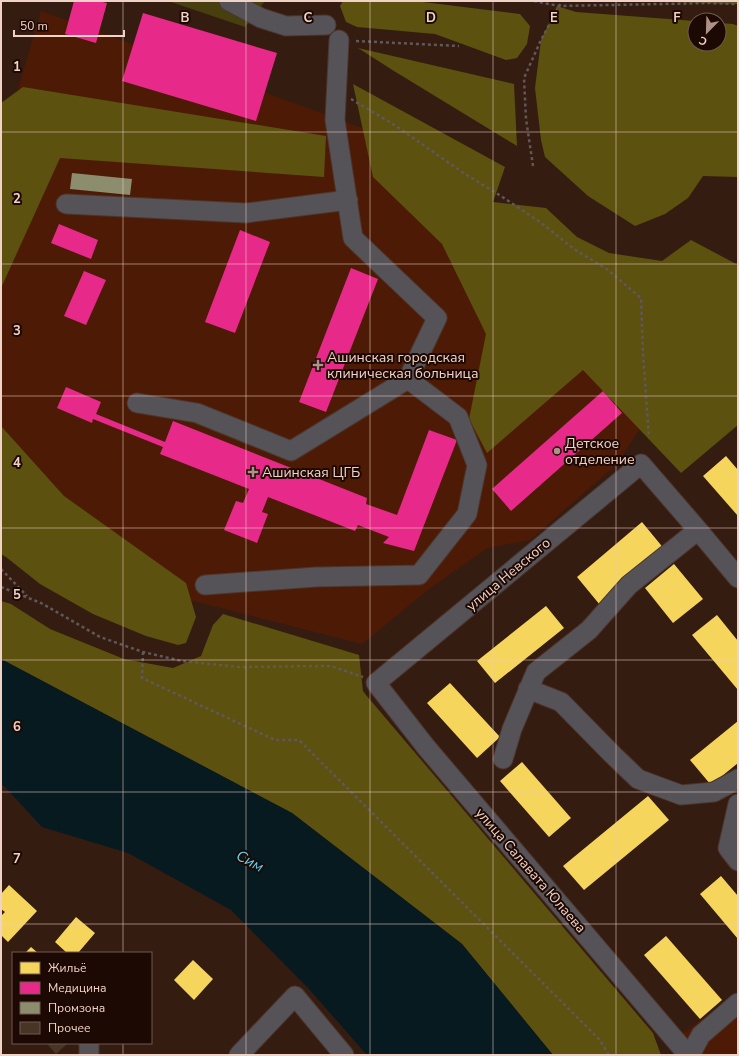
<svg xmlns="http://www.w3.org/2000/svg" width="739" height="1056" viewBox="0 0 739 1056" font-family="'Nunito Sans',sans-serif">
  <rect width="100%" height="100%" fill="#351c11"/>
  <path fill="#4d1b05" d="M41,11L395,140L631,299L639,430L616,465L530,540L487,548L429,589L362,644L35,561L1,515V147Z
    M738,994V1055H696L682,1034Z"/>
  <path fill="#483f0e" d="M168,1H265L245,27Z"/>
  <path fill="#5c510f" d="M343,1H415L520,14L530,26L527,44L517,58L506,60L435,34L357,27L346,22L340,6Z
    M633,1H738V4Z
    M557,6L576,12L695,21V44H719V23L733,24L738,26V177L703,176L688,198L665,214L635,226L588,196L545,157L541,140L535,88L541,40Z
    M358,48L514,84L517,146L394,71Z
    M353,84L505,167L493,202L546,208L577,237L609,253L662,261L691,240L738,265V425L681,473L583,370L487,453L469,419L486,334L442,244L373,177Z
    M23,87L326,136L324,177L60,158L1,288V103Z
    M1,426L64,496L186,583L196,617L186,643L178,645L146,636L93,614L40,584L6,557L1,554Z
    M1,601L11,604L50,629L124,659L173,668L201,656L213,625L223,614L359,655L363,691L366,695L653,1033L661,1055H553L462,944L292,813L1,659Z"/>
  <path fill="#061a20" d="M1,659L292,813L462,944L553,1055H367L309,989L231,910L128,853L42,827L5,787L1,784Z"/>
  <path fill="#f6d55c" d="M726,456L738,470V516L703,476Z
    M642,522L665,550L600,605L577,577Z
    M674,564L703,599L673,623L645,588Z
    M546,606L564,628L495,683L477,661Z
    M717,615L738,641V690L692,635Z
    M450,683L500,737L477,758L427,703Z
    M738,721V763L711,785L690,760Z
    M522,762L571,818L549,837L500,781Z
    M648,796L669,820L584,890L563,866Z
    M721,876L738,896V939L700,894Z
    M9,885L37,911L8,942L1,935V916L5,912L1,909V894Z
    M76,917L95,933L78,953H67L55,942Z
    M666,936L722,1000L700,1019L644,955Z
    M31,947L38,953H25Z
    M193,960L213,979L194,1000L174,980Z"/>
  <path fill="#e7298a" d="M74,1H98L107,3L96,43L65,34Z
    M143,13L277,53L256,121L122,81Z
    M59,224L98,240L91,259L51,243Z
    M240,230L270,242L235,333L205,322Z
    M351,268L378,279L326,412L299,402Z
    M84,271L106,280L86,325L64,316Z
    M66,387L101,402L96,414L165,442L173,421L367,498L366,504L397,515L429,430L457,440L414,551L383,543L389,537L358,525L355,531L268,497L262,512L268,514L257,543L224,530L236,501L243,503L249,489L160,454L163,447L93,419L92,423L57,408Z
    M603,391L622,413L511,511L492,489Z"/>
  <path fill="#8c8c6e" d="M72,173L132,179L130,195L70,189Z"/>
  <path fill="#493526" d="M50,1043H68L56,1054L48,1045Z"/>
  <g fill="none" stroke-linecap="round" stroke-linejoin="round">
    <g stroke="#4d362d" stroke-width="21">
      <path id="minor" d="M229,1L261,18L286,26L326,25
        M66,204L246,213L348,200
        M137,403L197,413L291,451L408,379L437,318L353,238L335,120L339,40
        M205,585L316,577L419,575L467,514L477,465L458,417L408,379
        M528,689L561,702L612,754L638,779L681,795L714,792L738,779
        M503,759L512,729L536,672L589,630L629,585L698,530
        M738,804L728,848L738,861
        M89,1055V1043
        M239,1055L295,996L344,1055
        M688,1055L426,747L376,683L641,464L698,530L738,578
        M690,1055L701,1035L738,1003"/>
    </g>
    <path stroke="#605859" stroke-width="2.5" stroke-dasharray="3 3" stroke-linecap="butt" d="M534,1L559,6L709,3L738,4
      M356,41L459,46
      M351,99L393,124L465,174L501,196L540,222L574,249L608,270L641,298L643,353L649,438
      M533,166L526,119L524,78L541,40L562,1
      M1,569L27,596
      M1,587L41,603L100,637L143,652L182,661L239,667L331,666L363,677
      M143,652L142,678L275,740H299L599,1039L609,1055"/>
    <use href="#minor" stroke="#555258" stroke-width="19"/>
  </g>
  <path fill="none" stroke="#f1d2c6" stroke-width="1" stroke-opacity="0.55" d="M123,1V953M246,1V1055M370,1V1055M493,1V1055M616,1V1055M1,132H738M1,264H738M1,396H738M1,528H738M1,660H738M1,792H738M1,924H738M123,1043V1055"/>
  <g fill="#af9287" stroke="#1d0903" stroke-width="1.5">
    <path d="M316 359h4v4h4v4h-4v4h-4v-4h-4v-4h4z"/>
    <circle cx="557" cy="451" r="4"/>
    <path d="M251 466h4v4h4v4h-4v4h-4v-4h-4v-4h4z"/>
  </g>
  <g text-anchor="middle" stroke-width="4" stroke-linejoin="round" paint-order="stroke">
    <g font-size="14" fill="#f1d2c6" stroke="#1d0903" text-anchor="start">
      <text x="327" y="362">Ашинская городская<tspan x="327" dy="16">клиническая больница</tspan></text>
      <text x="565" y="448">Детское<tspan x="565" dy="16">отделение</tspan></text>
      <text x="262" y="477">Ашинская ЦГБ</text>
    </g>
    <g font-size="14" fill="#f1d2c6" stroke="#1d0903">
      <text transform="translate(508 574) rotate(-40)" y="5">улица Невского</text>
      <text transform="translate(531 870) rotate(49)" y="5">улица Салавата Юлаева</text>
    </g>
    <g font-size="15" font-style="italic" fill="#5bd5fb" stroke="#1d0903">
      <text transform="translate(250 861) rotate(29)" y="5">Сим</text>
    </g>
  </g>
  <g font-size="13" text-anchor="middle" font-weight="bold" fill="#f1d2c6" stroke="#1d0903" stroke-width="4" stroke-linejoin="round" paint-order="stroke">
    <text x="185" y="22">B</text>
    <text x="308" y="22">C</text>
    <text x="431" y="22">D</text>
    <text x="554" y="22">E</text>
    <text x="677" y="22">F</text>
    <text x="17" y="71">1</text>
    <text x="17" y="203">2</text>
    <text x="17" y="335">3</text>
    <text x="17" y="467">4</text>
    <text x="17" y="599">5</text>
    <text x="17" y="731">6</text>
    <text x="17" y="863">7</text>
  </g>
  <rect width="739" height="1056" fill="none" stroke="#f1d2c6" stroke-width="4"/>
  <rect x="12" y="952" width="140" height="92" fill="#1d0903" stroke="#725951"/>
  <rect x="20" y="962" width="20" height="12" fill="#f6d55c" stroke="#725951"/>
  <text x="48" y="972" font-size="12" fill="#f1d2c6">Жильё</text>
  <rect x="20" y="982" width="20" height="12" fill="#e7298a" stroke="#725951"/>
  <text x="48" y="992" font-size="12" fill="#f1d2c6">Медицина</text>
  <rect x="20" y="1002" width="20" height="12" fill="#8c8c6e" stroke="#725951"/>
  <text x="48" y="1012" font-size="12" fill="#f1d2c6">Промзона</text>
  <rect x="20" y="1022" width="20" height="12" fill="#493526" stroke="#725951"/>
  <text x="48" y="1032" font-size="12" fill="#f1d2c6">Прочее</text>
  <g transform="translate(707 32) rotate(203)"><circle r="19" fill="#1d0903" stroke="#725951"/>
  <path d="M0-3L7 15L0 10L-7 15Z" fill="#af9287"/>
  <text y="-6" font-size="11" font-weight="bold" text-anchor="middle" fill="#f1d2c6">С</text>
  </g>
  <path d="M14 30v6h110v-6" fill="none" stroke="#f1d2c6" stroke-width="2"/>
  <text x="20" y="30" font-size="12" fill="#f1d2c6" stroke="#1d0903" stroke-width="3" paint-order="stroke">50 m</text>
</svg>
